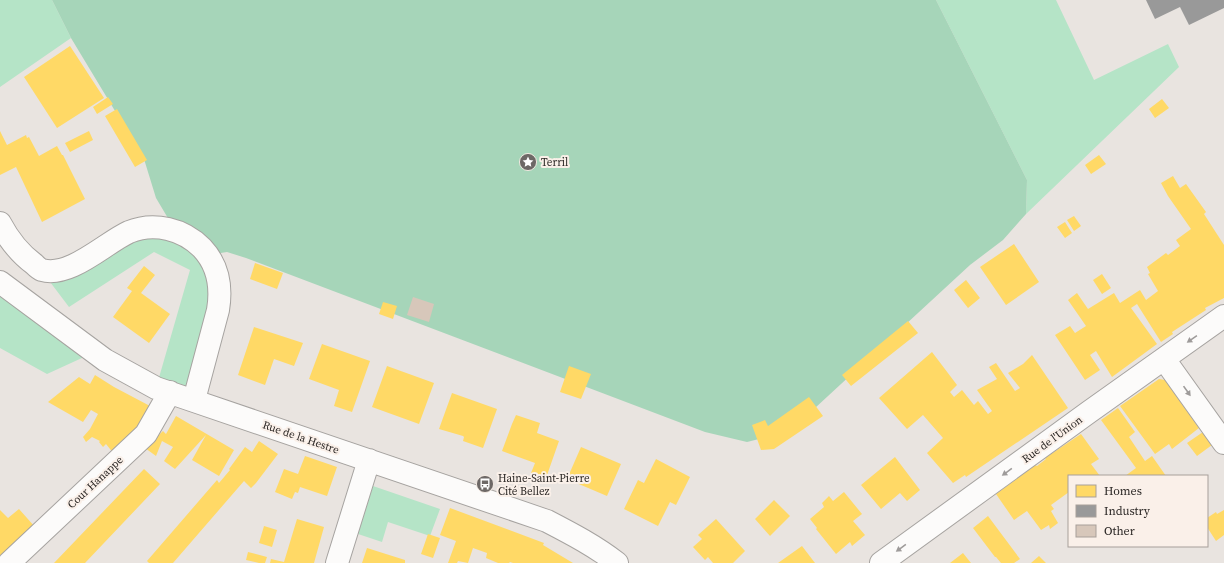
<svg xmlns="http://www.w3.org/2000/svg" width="1224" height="563" viewBox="0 0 1224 563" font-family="'Source Serif 4',serif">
  <rect width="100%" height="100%" fill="#e9e4e0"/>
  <path fill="#b5e4c7" d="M0,0H52L71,38L0,87Z
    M936,0H1056L1094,80L1168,44L1179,67L1026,214L1027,180Z
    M160,227L215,268L194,400L156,388L190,270L154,252L69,307L41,270Z
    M0,282L95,352L47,374L0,348Z
    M373,486L440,509L430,536L388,522L382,542L358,534Z"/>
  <path fill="#a6d5b9" d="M52,0H936L1027,180L1026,214L1003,240L970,265L815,408L783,433L747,442L705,432L246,258L227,252L208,255L175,230L156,198L144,159L71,38Z"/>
  <path fill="#ffd966" d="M70,46L104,98L57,128L24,77Z
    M108,97L113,104L97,114L93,107Z
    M1162,99L1169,108L1155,118L1149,109Z
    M117,109L147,160L135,167L105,116Z
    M0,131L7,145L26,135L27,138L29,137L39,156L57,146L62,155H63L85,199L42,222L16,167L0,175Z
    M89,131L93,140L70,152L65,143Z
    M1099,155L1106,164L1091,174L1085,165Z
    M1173,176L1180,188L1186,184L1206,212L1204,214L1224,245V298L1205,308L1206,310L1172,332L1173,334L1161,342L1137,304L1131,308L1157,344L1112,377L1096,351L1090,355L1100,370L1085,380L1055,335L1070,326L1075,333L1086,326L1068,300L1077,293L1088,309L1114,293L1120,303L1140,290L1146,300L1158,291L1148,274L1150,273L1147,267L1166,253L1168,255L1180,246L1176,240L1191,229L1168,196L1161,183Z
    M1074,216L1081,226L1074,231L1067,220Z
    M1065,222L1072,233L1065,238L1057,227Z
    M1014,244L1039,282L1006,305L980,267Z
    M255,263L283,273L277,289L250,279Z
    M144,266L155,275L141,293L170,314L149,343L113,317L132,291L127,288Z
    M1102,274L1111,288L1102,294L1093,280Z
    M966,280L980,298L968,308L954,290Z
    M383,302L397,306L393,319L379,314Z
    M908,321L918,333L851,386L842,375Z
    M254,327L303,343L294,366L274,359L265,385L238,375Z
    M322,344L370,361L352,412L334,406L339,390L309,379Z
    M932,352L957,385L950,392L954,397L962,390L974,405L978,401L988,414L992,411L977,390L997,379L989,367L996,363L1015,391L1020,388L1008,373L1023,364L1032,355L1068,408L966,477L965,475L953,483L927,453L943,438L923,415L907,429L879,398Z
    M387,366L434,383L419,424L372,407Z
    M569,366L591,374L581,399L560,392Z
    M95,375L114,387L150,406L135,434L114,454L106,444L103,447L99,442L100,441L92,437L86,442L83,437L90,429L98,414L91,410L83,422L48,402L79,377L90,384Z
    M1159,379L1165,380L1199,428L1172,449L1169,444L1155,454L1120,406Z
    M452,393L497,409L483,448L463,441L464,437L463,436L439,429Z
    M809,397L823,416L774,449L761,450L752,425L765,420L768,426Z
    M1118,408L1135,432L1129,437L1145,461L1152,456L1166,476H1125L1136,468L1101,420Z
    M516,415L540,423L537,433L559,441L546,478L531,473L535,463L502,451L512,424Z
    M176,416L234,450L219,476L192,460L206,435L175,469L164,461L173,447L162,441L156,456L145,448L163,431L166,434Z
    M1203,432L1212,445L1197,456L1187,443Z
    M1081,434L1099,459L1091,464L1100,476H1069V492L1051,505L1054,509L1051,511L1058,523L1050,529L1049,525L1041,530L1027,511L1014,520L996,494L1035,465L1037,466L1046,459L1045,458Z
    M259,441L278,454L256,483L251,488L244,481L173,563H149L147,561L217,480L219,483L230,470L229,469L245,447L252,452Z
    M581,447L621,464L607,496L567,479Z
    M305,456L337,467L327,496L300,487L298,493L295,492L292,499L275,492L284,469L298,474Z
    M895,457L920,490L907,501L900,493L881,509L861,485Z
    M656,459L690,477L676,505L670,502L658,526L624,509L638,480L644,483Z
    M144,469L160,484L85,563H54Z
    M844,492L862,514L853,521L865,535L852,546L850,542L836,554L816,529L817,528L810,519L824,507L822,503L829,496L833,501Z
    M774,500L790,516L770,536L755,519Z
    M450,508L544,543L543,545L573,563H513L510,562L509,563H498L486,558L487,553L473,548L468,563L458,561L457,563H448L456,541L440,535Z
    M19,509L35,527L0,559V510L8,518Z
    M1224,510V535L1216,541L1207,527V518L1216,512L1217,514Z
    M988,516L1020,559L1014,563H1001L996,557H995L973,528Z
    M297,519L324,527L314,563H270L271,559L284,562Z
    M716,519L745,551L733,563H713L708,557L705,560L693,547L702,539L698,535Z
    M264,526L277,530L272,547L259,543Z
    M428,534L440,538L433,558L421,554Z
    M802,546L815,563H778Z
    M367,548L405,560V563H362Z
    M248,552L267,557L265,563H259L246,560Z
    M963,553L971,563H950Z
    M1039,556L1046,563H1031Z"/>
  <path fill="#999" d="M1146,0H1224V8L1189,25L1180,7L1155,19Z"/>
  <path fill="#d7c7ba" d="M413,297L434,304L429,322L407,315Z"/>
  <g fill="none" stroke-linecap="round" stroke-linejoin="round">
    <g stroke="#a6a3a0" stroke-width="24">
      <path id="minor" d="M0,223C9,240 19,253 34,264C36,266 39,269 42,270C70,278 105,243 129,232C141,227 155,226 168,229C181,232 192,238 202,248C218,265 222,286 218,310L194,400
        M0,282L105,360L156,388L547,521C572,534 595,546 617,563
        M1164,359L1224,443
        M9,563L146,434L170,392
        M337,563L369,460
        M881,563L1089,412L1224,316"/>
    </g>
    <use href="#minor" stroke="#fcfbfa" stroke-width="22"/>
  </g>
  <defs><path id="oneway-solid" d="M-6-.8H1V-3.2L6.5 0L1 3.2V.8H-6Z"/></defs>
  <g fill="#9e9b9a">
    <use href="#oneway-solid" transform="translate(1192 339) rotate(145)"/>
    <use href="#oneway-solid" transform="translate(1187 391) rotate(55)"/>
    <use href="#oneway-solid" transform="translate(1007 472) rotate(144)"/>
    <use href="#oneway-solid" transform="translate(901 548) rotate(144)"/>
  </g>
  <defs>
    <g id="sight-disc" transform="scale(0.9)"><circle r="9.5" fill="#6d6866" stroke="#faf0e9"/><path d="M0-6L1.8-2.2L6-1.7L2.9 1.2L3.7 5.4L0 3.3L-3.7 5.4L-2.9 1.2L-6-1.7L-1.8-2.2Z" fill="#fff"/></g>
    <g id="bus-disc" transform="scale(0.9)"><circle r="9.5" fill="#6d6866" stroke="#faf0e9"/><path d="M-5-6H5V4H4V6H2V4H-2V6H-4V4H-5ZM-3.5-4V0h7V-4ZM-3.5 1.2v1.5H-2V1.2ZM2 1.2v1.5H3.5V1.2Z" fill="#fff"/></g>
  </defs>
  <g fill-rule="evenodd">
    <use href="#sight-disc" x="528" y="162"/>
    <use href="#bus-disc" x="485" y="484"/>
  </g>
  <g text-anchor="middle" stroke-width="4" stroke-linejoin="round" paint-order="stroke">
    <g font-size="11" fill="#2a2624" stroke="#faf0e9" text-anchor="start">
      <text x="541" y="166">Terril</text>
      <text x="498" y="482">Haine-Saint-Pierre<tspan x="498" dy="13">Cité Bellez</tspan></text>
    </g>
    <g font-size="11" fill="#2a2624" stroke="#faf0e9">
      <text transform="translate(301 437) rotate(19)" y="4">Rue de la Hestre</text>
      <text transform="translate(1052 439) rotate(-36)" y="4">Rue de l'Union</text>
      <text transform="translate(95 482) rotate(-43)" y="4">Cour Hanappe</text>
    </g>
  </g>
  <rect x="1068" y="475" width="140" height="72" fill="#faf0e9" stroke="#a79f9a"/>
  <rect x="1076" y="485" width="20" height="12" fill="#ffd966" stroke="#a79f9a"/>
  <text x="1104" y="495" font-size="12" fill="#2a2624">Homes</text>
  <rect x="1076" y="505" width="20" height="12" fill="#999999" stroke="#a79f9a"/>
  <text x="1104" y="515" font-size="12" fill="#2a2624">Industry</text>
  <rect x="1076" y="525" width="20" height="12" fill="#d7c7ba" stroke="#a79f9a"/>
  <text x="1104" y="535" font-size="12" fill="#2a2624">Other</text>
</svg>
